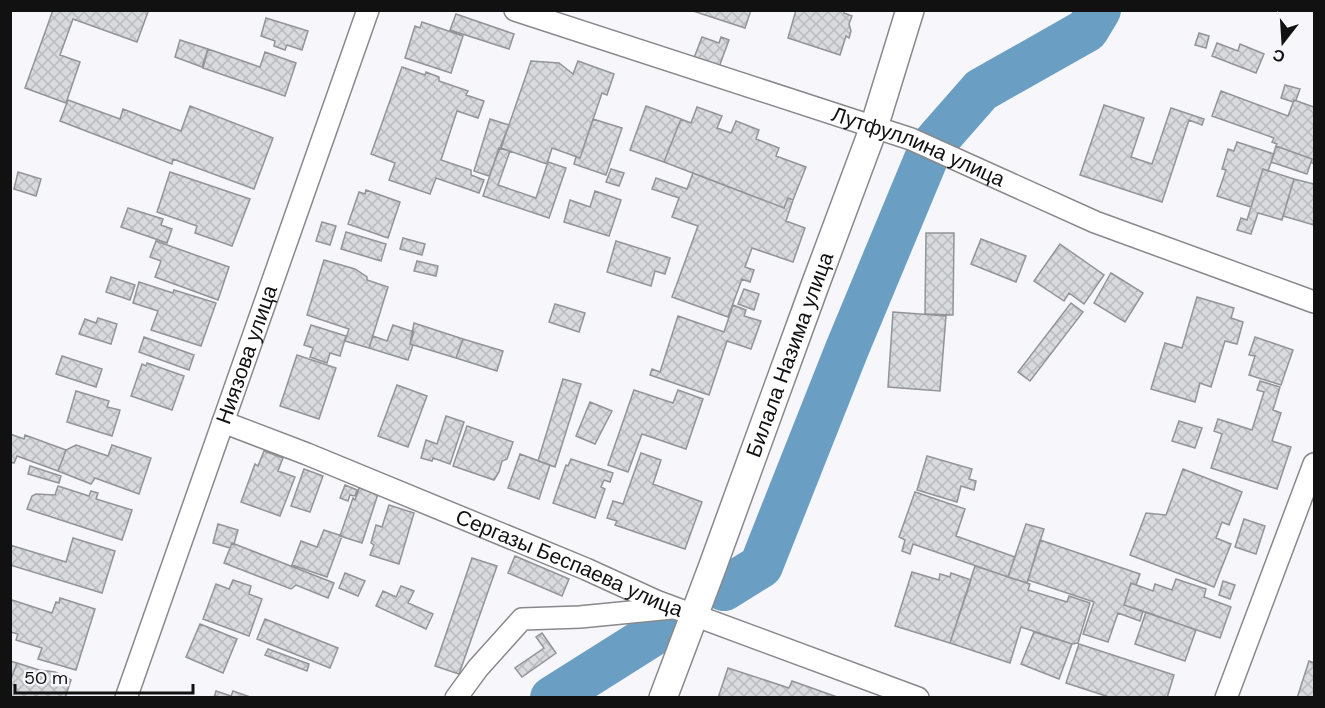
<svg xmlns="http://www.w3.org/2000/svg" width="1325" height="708" viewBox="0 0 1325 708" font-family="'DM Sans',sans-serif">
  <defs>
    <pattern id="building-cross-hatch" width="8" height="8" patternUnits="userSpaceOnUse" patternTransform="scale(1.5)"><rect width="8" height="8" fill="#d8dade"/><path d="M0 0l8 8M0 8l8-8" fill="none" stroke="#b8babd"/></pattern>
  </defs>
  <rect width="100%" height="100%" fill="#f7f6fa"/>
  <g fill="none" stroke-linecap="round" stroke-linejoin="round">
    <path stroke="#6a9fc3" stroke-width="44" d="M724,589L761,566L847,349L931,147L981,90L1087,30L1099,10
      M552,698L671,623"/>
  </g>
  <path fill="url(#building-cross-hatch)" stroke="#929498" stroke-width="1.5" d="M53,10H143L148,12L137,42L73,19L60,55L80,62L66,103L25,88Z
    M690,10H751L745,28Z
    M796,10H845L844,13L852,16L849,24L851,31L849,38L846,36L840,55L788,38Z
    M456,14L514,34L509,49L450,30Z
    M266,18L308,31L302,50L287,45L285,50L274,46L275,41L261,36Z
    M422,22L463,36L451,73L405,58L415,26L420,28Z
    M1199,33L1209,36L1206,48L1195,45Z
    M702,37L719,43L721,37L729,40L719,67L694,58Z
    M180,40L208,49L202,67L175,57Z
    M1217,43L1238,51L1240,44L1264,54L1256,73L1212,56Z
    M208,49L260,67L265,52L296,63L285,96L203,68Z
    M531,61L559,63L573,74L578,61L614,74L607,95L602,93L580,158L552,148L547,164L501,148Z
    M402,67L425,75L426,72L439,77V81L468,91L466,95L484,101L478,118L457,111L441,160L471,170V175L484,180L479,193L436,178L430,194L389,180L395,163L371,154Z
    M1285,85L1300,89L1296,100L1293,102L1281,98Z
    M1221,91L1288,116L1294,100L1314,107V164L1311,162L1312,159L1276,146L1277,144L1272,142L1274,138L1212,116Z
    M68,100L120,119L123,109L181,131L190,106L273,138L254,189L173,159L172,164L60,121Z
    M1104,105L1144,118L1131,157L1152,164L1171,108L1204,119L1202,125L1189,120L1162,202L1080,175Z
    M646,106L681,119L664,162L630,150Z
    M697,107L722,116L717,128L731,133L736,121L759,130L756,139L779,148L776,156L806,167L793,200L788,198L784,208L664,162L681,119L691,123Z
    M490,119L509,125L489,176L474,171Z
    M593,119L622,128L606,175L574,164L576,157L580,158Z
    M1237,142L1274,154L1268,171L1263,169L1251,207L1217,196L1226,170L1222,169L1228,149L1234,151Z
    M1276,146L1312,159L1307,174L1271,162Z
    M499,148L510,151L498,185L536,198L548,162L566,168L549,218L483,196Z
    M611,169L624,173L619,186L606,182Z
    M1263,169L1294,179L1282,220L1258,213L1251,234L1237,230L1241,218L1247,220Z
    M18,172L41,179L36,196L14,189Z
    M170,172L250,199L232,246L195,233L197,226L157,212Z
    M693,173L784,208L788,198L793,200L786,221L805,228L793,262L752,248L745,267L754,270L750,282L742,279L728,317L672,297L698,226L672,217L679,198L652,189L656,178L687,189Z
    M1294,179L1314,184V225L1283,216Z
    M366,190L400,202L388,238L348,224L359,192L365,194Z
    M595,191L621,200L609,236L564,222L570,200L590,207Z
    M128,208L163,219L161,225L172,229L167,243L121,227Z
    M322,222L336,226L330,245L316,241Z
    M346,232L386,244L381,261L341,249Z
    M926,233H954L953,315L925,314Z
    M403,238L425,244L422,255L400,249Z
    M981,239L1026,256L1016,282L971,264Z
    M156,241L229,267L218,300L155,277L161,261L150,257Z
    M616,241L670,258L665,274L655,271L651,286L607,272Z
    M1060,244L1104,275L1084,304L1069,293L1064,301L1034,281Z
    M324,260L355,269L367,277V280L388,287L369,348L345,341L349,329L307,315Z
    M417,261L438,266L436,276L414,271Z
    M1111,273L1143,293L1125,322L1094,303Z
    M111,277L135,285L130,300L106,292Z
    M139,282L173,293L174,290L216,303L201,346L151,330L158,311L133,303Z
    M744,289L759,294L754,310L738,304Z
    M1197,297L1234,308L1231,318L1243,322L1237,344L1225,341L1211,387L1200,383L1195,402L1151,389L1165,343L1182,348Z
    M1071,303L1083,312L1030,381L1018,372Z
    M555,304L585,313L579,332L549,322Z
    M733,305L746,310L744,316L761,321L751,349L727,341L709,395L650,375L652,369L660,372L678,316L724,332Z
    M893,312L946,316L940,391L888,387Z
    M98,318L117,324L111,344L79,334L85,319L96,323Z
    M414,323L463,339L456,358L410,344Z
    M311,325L346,336L340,356L330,353L327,363L310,357L313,348L304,345Z
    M393,325L414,332L410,344L413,345L408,360L369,348L373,336L387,341Z
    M144,337L194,355L189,370L139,352Z
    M1255,337L1293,350L1281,385L1249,375L1255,356L1249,355Z
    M463,339L503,351L497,371L456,358Z
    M297,355L336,368L319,419L280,406Z
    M62,356L102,369L96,387L56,374Z
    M147,363L184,376L172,410L131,396L142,364L146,366Z
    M563,379L581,384L555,467L538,461Z
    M1260,381L1280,387L1273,410L1281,413L1272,441L1291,447L1277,489L1211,468L1222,434L1214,431L1218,419L1252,430L1264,392L1257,390Z
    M397,385L427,396L408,447L378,436Z
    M634,390L673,403L678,390L703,399L686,449L642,434L628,472L608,465Z
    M76,391L109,401L107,407L120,410L112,436L67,422Z
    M590,402L612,411L595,444L576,436Z
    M446,416L464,422L450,464L433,458L432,461L421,458L426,440L437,444Z
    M1179,421L1202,428L1195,448L1172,441Z
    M467,426L513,442L507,459L502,461L499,472L494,480L453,466Z
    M10,434L24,439L25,435L66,450L58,471L17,456L14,463L10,462Z
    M76,445L108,456L112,445L151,458L139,494L95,478L91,484L58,471L66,450Z
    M264,451L283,458L278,471L295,477L280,516L241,502L255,464L258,466Z
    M641,453L661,460L653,484L702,502L685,549L615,525L617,521L607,518L613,501L623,504Z
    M520,454L550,465L539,499L508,488Z
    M927,456L972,469L969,479L976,481L974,490L961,486L957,502L917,490Z
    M571,459L613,473L610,482L604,480L601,487L605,489L595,518L553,503L566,465L568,466Z
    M30,466L61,476L59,483L28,474Z
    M304,469L323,476L310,512L291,506Z
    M1183,469L1242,492L1229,525L1222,522L1216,538L1231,544L1214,587L1130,555L1146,513L1166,515Z
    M345,485L357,490L355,496L350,495L348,501L340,498Z
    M58,486L89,496L91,491L98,493L96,499L132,510L122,540L27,509L32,496L36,494L55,495Z
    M359,488L378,494L362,543L340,536L353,498L355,500Z
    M915,492L965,509L956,536L1015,557L1008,577L913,544L910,554L902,551L905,540L899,537Z
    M389,505L414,513L399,564L370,555L374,545L371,543L376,525L382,527Z
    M1244,519L1265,526L1256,554L1235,547Z
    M218,524L238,530L234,544L232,543L230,548L213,543Z
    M1026,524L1044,529L1027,583L1008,577Z
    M324,530L342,536L327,577L292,565L301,541L317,547Z
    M73,538L115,551L102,593L10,565V545L66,562Z
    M1040,540L1140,574L1136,585L1131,583L1124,605L1143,611L1140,621L1118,613L1108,642L1083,634L1094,602L1028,580Z
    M232,543L334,583L328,598L296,585L291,589L224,563Z
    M515,556L569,579L562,596L508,573Z
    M472,558L497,566L459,674L435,666Z
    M975,566L1027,583L1030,584L1028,590L1067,602L1069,596L1090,603L1078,643L1072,644L1021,627L1010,663L950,643Z
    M912,572L939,580L940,574L950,577L951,573L971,580L950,643L895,626Z
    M345,573L365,581L358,596L339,588Z
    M1176,579L1206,589L1204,597L1231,607L1220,638L1124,605L1131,583L1153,591L1155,584L1172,590Z
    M233,580L251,586L249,594L262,599L249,636L203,619L216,584L229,589Z
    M1223,581L1235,585L1230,599L1219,595Z
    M401,586L414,591L408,603L433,614L426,629L376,606L383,591L396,597Z
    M60,598L95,609L76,670L38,659L42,648L16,640L18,634L10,632V606L12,600L52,613L56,602L59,603Z
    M1146,612L1196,630L1185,661L1135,644Z
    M265,619L338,648L330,668L257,639Z
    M200,624L237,639L223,673L186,657Z
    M1034,632L1072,644L1059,679L1021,664Z
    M542,633L556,653L522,677L515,668L544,648L536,637Z
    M1079,644L1174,675L1167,698H1112L1066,683Z
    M268,649L309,664L307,671L265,655Z
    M10,661L17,663L10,682Z
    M1309,661L1314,663V698H1297Z
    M17,663L39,670L55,672L68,678L71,680L65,698H10V682Z
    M728,668L789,688L792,681L840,698H718Z
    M216,691L231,696L233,691L253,698H214Z"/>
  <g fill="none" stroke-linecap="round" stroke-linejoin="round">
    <g stroke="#89888c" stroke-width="24">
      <g id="minor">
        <path id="s1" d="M515,10L911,139L1095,222L1314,302"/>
        <path id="s2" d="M223,422L307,454L586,569L656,601L918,698"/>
        <path id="s3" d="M126,698L368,10"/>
        <path d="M456,698L478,668L522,619L580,617L672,608"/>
        <path d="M1226,698L1314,464"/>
      </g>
    </g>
    <g stroke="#89888c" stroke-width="30">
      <g id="tertiary">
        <path id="s4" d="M663,698L712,568L814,288L874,127L910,10"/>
      </g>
    </g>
    <use href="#minor" stroke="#fff" stroke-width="21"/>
    <use href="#tertiary" stroke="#fff" stroke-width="27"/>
  </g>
  <g text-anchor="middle" stroke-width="4.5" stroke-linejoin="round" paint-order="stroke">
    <g font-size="21" fill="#111112" stroke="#f7f6fa">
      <text dy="7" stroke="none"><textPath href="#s1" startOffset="426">Лутфуллина улица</textPath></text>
      <text dy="7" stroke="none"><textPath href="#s3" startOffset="364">Ниязова улица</textPath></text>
      <text dy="7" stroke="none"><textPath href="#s4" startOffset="366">Билала Назима улица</textPath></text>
      <text dy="7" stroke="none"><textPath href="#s2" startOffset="374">Сергазы Беспаева улица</textPath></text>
    </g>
  </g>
  <rect width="1325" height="708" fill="none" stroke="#111112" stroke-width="24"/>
  <g transform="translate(1283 42) rotate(197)" stroke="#f7f6fa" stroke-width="4.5" paint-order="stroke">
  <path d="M0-4.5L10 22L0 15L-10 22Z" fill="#111112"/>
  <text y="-9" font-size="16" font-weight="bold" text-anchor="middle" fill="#111112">С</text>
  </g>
  <path d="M15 684v9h178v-9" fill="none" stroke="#111112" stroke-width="3"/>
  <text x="24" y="684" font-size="18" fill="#111112" stroke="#f7f6fa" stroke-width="4.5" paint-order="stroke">50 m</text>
</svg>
